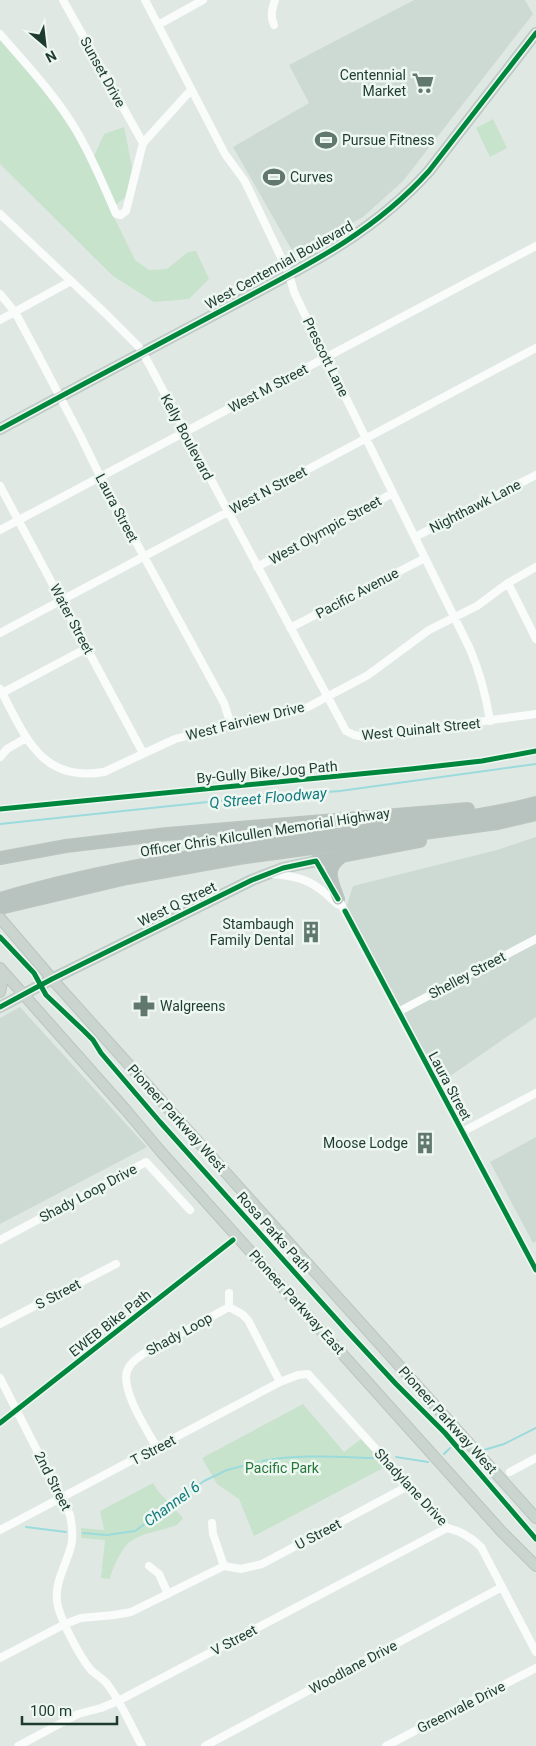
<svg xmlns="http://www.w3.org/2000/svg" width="536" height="1746" viewBox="0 0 536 1746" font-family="Roboto,sans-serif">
  <rect width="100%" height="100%" fill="#e0e8e4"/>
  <path fill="#cddad3" d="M414,0H525L533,14L403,181L363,217L294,254L233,147L309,103L289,65Z
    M536,837V1017L437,1085L345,911L353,886L497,850Z
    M20,1007L147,1147L0,1224V1018Z
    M536,1137V1241L533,1243L490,1162Z"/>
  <path fill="#c7e3cc" d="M0,38C33,78 68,117 90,165L104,134L124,127L132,167L126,197L110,209L135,260L149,270L167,269L188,252L196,251L209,279L189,299L154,302L113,276L0,164Z
    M493,119L507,148L490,157L476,128Z
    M303,1404L344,1452L361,1439L387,1466L254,1536L239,1499L217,1484L202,1458Z
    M153,1483L158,1491L183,1518L177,1525C164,1530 142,1533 131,1541C122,1547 112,1569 110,1579L101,1578L105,1540L81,1538V1528L104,1530L100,1511Z"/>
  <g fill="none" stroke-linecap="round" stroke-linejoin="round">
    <path stroke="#9bdbdb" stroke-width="2" d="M0,824L246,798L340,791L536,764
      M484,1450L504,1444L536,1428
      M444,1454L450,1448
      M396,1457L428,1462
      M262,1461C300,1454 338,1457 376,1458
      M26,1527L66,1532
      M83,1533L107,1535L135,1531L204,1481L227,1470L259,1462"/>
    <g stroke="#bac5c0" stroke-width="12">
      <path id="major" d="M0,429C72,390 145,351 217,313C295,271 369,238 429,171L536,33
        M0,918L60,988L536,1518
        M0,968L125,1109L162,1153L501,1531L536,1566
        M0,974L2,982L0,992
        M0,1007L52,979L252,880L283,868L316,861"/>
    </g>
    <g stroke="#bac5c0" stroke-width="14">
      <path id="highway" d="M0,858L66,846L167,834L468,809
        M316,861L420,841
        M0,899C126,861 257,847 387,828C436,821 488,816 536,803
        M338,899C332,883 324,868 341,857
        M0,908L127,878L239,858L498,823L536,814"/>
    </g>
    <path stroke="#fafcfb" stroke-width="8" d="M63,0L143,143
      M145,0L225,154L244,180L250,192L289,274L294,292L305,315L470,649C480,673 486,695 490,721
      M158,25L203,0
      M274,25C270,16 272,9 275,0
      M0,34C26,64 56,96 76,130C92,157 104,186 116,214L121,215L126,211L143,143L191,90
      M0,214L106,314L138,346L143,353L346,731L354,735L365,737L536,714
      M0,294L15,312L37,353L81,437L100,476L224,703L231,725
      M0,320L71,281
      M0,486L143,753
      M0,530L536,246
      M415,537L536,475
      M257,567L393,493
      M508,583L536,639
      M290,628L425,558
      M0,633L536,348
      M0,689C25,735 40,783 104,772L175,739L220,727L283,715L308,707L368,675L429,630L477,606L508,583L536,567
      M2,693L87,648
      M0,757L7,749L26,738
      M316,861L330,885
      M271,874C302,876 315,882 337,904
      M336,895L536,1270
      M398,1012L536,939
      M462,1132L536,1093
      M0,1240L146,1162L190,1210
      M229,1293V1307
      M0,1324L116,1264
      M0,1378L70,1515C72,1525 74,1536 71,1546C66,1566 55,1580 57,1601C59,1618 80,1657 91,1670C96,1675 104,1679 108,1685C122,1704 131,1726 142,1746
      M157,1448C147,1430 121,1391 127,1371C130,1363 136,1359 143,1354L229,1307L242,1314L248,1320L280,1382
      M510,1472L536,1458
      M212,1523L213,1534L224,1566
      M0,1530L280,1382L298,1375L308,1374L447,1528C461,1531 471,1537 481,1547L536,1652
      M149,1566L159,1574L168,1594
      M0,1658L65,1624L81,1618L114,1615L131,1612L224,1566L241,1569L262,1564L408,1486
      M18,1746L78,1714L101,1708L118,1701L447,1528
      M205,1746L502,1587
      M386,1746L536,1668"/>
    <use href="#major" stroke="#cbd5d0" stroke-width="10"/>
    <use href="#highway" stroke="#b8c2be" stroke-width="11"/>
    <g stroke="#eef7f1" stroke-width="8">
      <path id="cycleway" d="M0,429C72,390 145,351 217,313C295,271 369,238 429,171L536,33
        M0,809L411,769L482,761L536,751
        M345,911L536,1270
        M0,937L34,973L46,995L84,1031L93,1040L101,1053L160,1122L347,1331L396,1384L445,1433L536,1539
        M0,1007L52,979L252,880L283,868L316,861L338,899
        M0,1423L233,1240"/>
    </g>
    <use href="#cycleway" stroke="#00873e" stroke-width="5"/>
  </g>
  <defs>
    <g id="supermarket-bare" transform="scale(1.725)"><path d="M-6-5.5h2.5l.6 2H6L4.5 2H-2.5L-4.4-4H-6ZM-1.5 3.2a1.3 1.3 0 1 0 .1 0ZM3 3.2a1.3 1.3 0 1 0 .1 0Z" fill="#61786e" stroke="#eef7f1" stroke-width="2.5" paint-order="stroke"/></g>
    <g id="stadium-bare" transform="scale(1.725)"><path d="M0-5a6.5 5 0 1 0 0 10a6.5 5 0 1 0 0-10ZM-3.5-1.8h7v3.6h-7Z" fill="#61786e" stroke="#eef7f1" stroke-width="2.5" paint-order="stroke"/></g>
    <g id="building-bare" transform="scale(1.725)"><path d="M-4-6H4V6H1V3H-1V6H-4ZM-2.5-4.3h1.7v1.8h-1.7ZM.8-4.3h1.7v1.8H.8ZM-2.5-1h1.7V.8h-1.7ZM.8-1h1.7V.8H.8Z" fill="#61786e" stroke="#eef7f1" stroke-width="2.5" paint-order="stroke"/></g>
    <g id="pharmacy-bare" transform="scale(1.725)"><path d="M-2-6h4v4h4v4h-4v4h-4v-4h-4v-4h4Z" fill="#61786e" stroke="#eef7f1" stroke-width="2.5" paint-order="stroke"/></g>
  </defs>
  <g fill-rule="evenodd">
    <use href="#supermarket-bare" x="423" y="83"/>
    <use href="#stadium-bare" x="326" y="140"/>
    <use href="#stadium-bare" x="274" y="177"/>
    <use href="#building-bare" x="311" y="932"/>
    <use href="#pharmacy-bare" x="144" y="1006"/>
    <use href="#building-bare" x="425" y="1143"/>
  </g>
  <g text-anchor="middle" stroke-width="5" stroke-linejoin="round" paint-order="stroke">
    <g font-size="14" fill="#1d3c2f" stroke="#eef7f1">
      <text transform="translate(103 72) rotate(61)" y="5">Sunset Drive</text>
      <text transform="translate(279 265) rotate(-29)" y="5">West Centennial Boulevard</text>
      <text transform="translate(326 357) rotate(64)" y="5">Prescott Lane</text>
      <text transform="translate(268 388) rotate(-28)" y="5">West M Street</text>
      <text transform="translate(187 437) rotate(62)" y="5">Kelly Boulevard</text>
      <text transform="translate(268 490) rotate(-28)" y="5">West N Street</text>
      <text transform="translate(475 506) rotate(-27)" y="5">Nighthawk Lane</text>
      <text transform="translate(117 508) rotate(62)" y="5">Laura Street</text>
      <text transform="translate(325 530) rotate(-29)" y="5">West Olympic Street</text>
      <text transform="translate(357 593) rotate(-28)" y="5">Pacific Avenue</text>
      <text transform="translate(72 619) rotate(62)" y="5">Water Street</text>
      <text transform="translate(245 721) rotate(-14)" y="5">West Fairview Drive</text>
      <text transform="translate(421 729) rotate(-6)" y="5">West Quinalt Street</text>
      <text transform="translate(267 772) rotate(-5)" y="5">By-Gully Bike/Jog Path</text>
      <text transform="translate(265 832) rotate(-9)" y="5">Officer Chris Kilcullen Memorial Highway</text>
      <text transform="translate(177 904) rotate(-26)" y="5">West Q Street</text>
      <text transform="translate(467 975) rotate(-28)" y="5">Shelley Street</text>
      <text transform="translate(450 1086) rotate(62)" y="5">Laura Street</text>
      <text transform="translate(177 1118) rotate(48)" y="5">Pioneer Parkway West</text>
      <text transform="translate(88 1193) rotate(-28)" y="5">Shady Loop Drive</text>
      <text transform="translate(274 1232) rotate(48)" y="5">Rosa Parks Path</text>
      <text transform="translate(58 1294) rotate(-28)" y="5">S Street</text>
      <text transform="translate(297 1302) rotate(48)" y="5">Pioneer Parkway East</text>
      <text transform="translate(110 1323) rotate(-38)" y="5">EWEB Bike Path</text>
      <text transform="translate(179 1334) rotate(-29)" y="5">Shady Loop</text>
      <text transform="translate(448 1420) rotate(48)" y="5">Pioneer Parkway West</text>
      <text transform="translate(153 1450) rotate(-28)" y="5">T Street</text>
      <text transform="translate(53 1481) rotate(63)" y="5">2nd Street</text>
      <text transform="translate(411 1487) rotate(47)" y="5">Shadylane Drive</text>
      <text transform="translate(318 1534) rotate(-28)" y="5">U Street</text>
      <text transform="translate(234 1640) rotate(-28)" y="5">V Street</text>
      <text transform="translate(353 1667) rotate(-28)" y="5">Woodlane Drive</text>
      <text transform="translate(461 1707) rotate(-27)" y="5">Greenvale Drive</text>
    </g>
    <g font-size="14" fill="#1d3c2f" stroke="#eef7f1" text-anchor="end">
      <text x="406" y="80">Centennial<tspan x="406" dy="16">Market</tspan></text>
      <text x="342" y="145" text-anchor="start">Pursue Fitness</text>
      <text x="290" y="182" text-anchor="start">Curves</text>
      <text x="294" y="929">Stambaugh<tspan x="294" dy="16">Family Dental</tspan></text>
      <text x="160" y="1011" text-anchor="start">Walgreens</text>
      <text x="408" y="1148">Moose Lodge</text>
    </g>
    <g font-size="14" fill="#237738" stroke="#eef7f1">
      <text x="282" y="1473">Pacific Park</text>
    </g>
    <g font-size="15" font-style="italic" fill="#117b7e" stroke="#eef7f1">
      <text transform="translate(268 798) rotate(-5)" y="5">Q Street Floodway</text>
      <text transform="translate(172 1504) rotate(-36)" y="5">Channel 6</text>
    </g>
  </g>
  <g transform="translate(45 45) rotate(152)" stroke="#eef7f1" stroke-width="4" paint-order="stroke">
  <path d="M0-4L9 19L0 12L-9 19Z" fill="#1d3c2f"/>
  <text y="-8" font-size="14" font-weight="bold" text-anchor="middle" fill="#1d3c2f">N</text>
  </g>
  <path d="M22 1716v8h95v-8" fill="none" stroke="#1d3c2f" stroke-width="2.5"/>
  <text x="30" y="1716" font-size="15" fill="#1d3c2f" stroke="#eef7f1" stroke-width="4" paint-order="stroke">100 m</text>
</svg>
